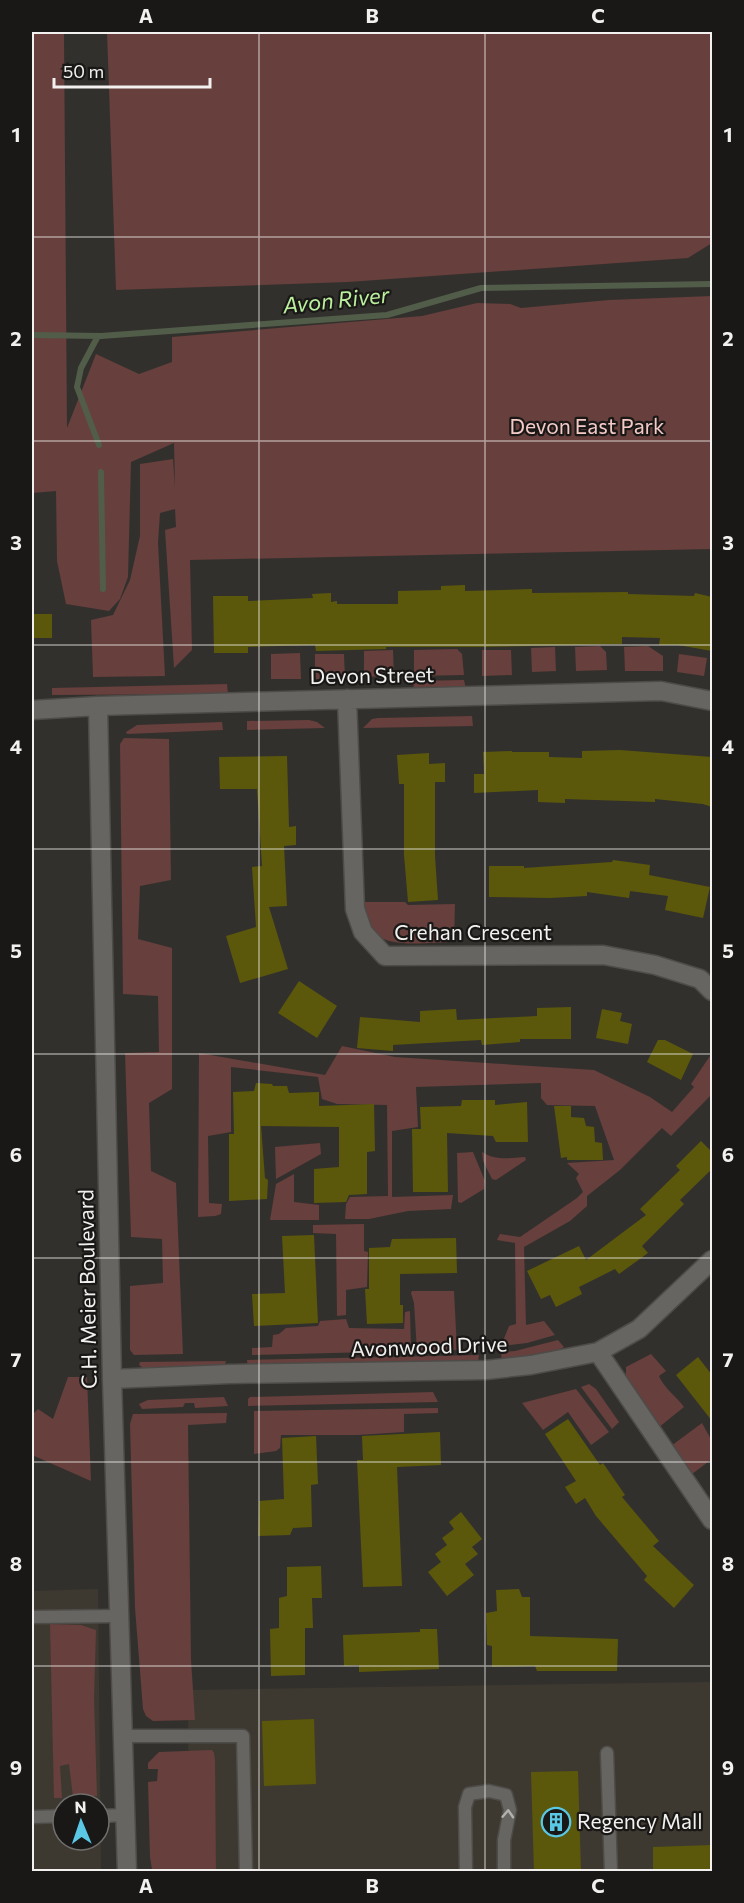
<svg xmlns="http://www.w3.org/2000/svg" width="744" height="1903" viewBox="0 0 744 1903" font-family="Commissioner,sans-serif">
  <rect width="100%" height="100%" fill="#32302d"/>
  <path fill="#3e3930" fill-rule="evenodd" d="M98,1589L101,1871H32V1591ZM63,1804H99V1840H63Z
    M712,1682V1871H189L188,1690Z"/>
  <path fill="#673f3c" d="M32,32H64L67,428L96,354L139,374L172,362V337L422,316L477,303L510,304L521,308L609,300L712,296V549L190,560L192,650L174,668L165,530L176,527L175,509L160,513L158,543L165,676L93,677L91,620L113,615L130,580L140,536V464L173,459L175,488L174,443L131,462L128,577L120,599L109,611L66,604L57,561L56,491L32,493Z
    M107,32H712V243L688,258L348,282L116,290Z
    M600,646L606,652L607,670L576,671L575,647Z
    M648,646L663,656V671H625L624,647Z
    M555,647L556,671L532,672L531,648Z
    M457,649L462,654L464,675L414,676V650Z
    M393,650L394,676L364,677V651Z
    M482,650H511L512,675L482,676Z
    M300,653L301,679H271V654Z
    M315,654H344L345,679H315Z
    M679,654L707,658L704,676L677,672Z
    M464,680L466,689L414,690L413,681Z
    M227,684L228,694L52,695V688Z
    M472,716L473,726L363,728L372,719L378,718Z
    M309,720L317,722L325,728L247,730V721Z
    M222,722L223,730L127,734L126,732L137,725Z
    M124,738L169,739L171,880L140,886L138,939L172,948V1089L149,1103L151,1171L176,1183L183,1354L134,1355L130,1350V1286L163,1283L162,1239L131,1237L125,1053L159,1052L158,996L123,994L120,744Z
    M363,902H405L408,905L455,904L454,942C429,942 388,950 370,930C364,924 364,910 363,902Z
    M342,1046L395,1057L594,1070L650,1097L672,1112L694,1087L691,1084L712,1053V1094L671,1136L662,1128L620,1170L587,1196V1206L570,1221L524,1247L526,1325L544,1321L555,1335L527,1343L501,1346L509,1326L516,1324L515,1243L497,1240L500,1234L520,1237L577,1198L583,1192L576,1178L579,1174L567,1163L614,1160L595,1106L547,1105L541,1098V1083L416,1087L418,1127L392,1131V1197L453,1195L451,1209L408,1211L369,1219H345L346,1204L350,1197L388,1196L387,1105L337,1104L322,1099L318,1077L231,1067V1132L208,1136L209,1203L222,1204L221,1214L215,1216L198,1217L199,1053L325,1075Z
    M320,1143L321,1154L276,1179L275,1147Z
    M473,1152L485,1181L484,1189L461,1203L458,1202L457,1153Z
    M482,1152C496,1161 509,1158 525,1157L526,1160L496,1180L492,1179L483,1161Z
    M294,1174V1202L319,1205V1220H270L276,1184Z
    M364,1224V1251L368,1252L367,1287L346,1290V1315L337,1316L336,1234L313,1233V1225Z
    M412,1291H454L457,1350L417,1351L414,1303L411,1293Z
    M410,1311L411,1351L252,1355V1348L272,1347L273,1335L279,1334L286,1328L318,1326L320,1321L346,1319L349,1328L404,1329L405,1312Z
    M558,1340L564,1347L557,1351L502,1362L501,1352L515,1351Z
    M651,1354L666,1371L659,1376C663,1387 677,1397 684,1407L658,1428L626,1385V1367Z
    M479,1355L478,1364L248,1369L247,1360Z
    M226,1361L223,1370L147,1371L139,1365L140,1362Z
    M68,1377H87L91,1481L32,1455V1415L38,1409L53,1419Z
    M589,1384L596,1389L619,1422L612,1429L581,1387Z
    M576,1389L609,1432L591,1445L568,1412L543,1430L522,1403Z
    M433,1392L438,1402L248,1406V1399L250,1397Z
    M224,1397L228,1406L195,1408L194,1403H185L183,1407L142,1409L139,1404L148,1400Z
    M438,1408V1413L404,1414V1432L358,1435H281L280,1448L276,1451L254,1454V1411Z
    M227,1413L226,1423L188,1425L191,1660L195,1720L153,1721L146,1716L143,1709L135,1608L130,1424L133,1414Z
    M702,1423L712,1441V1459L692,1474L671,1446Z
    M50,1624L81,1625L96,1630L94,1698L97,1796L73,1797L69,1764L60,1766L62,1798H54Z
    M212,1750L214,1753L215,1760L216,1871H157L152,1869L150,1857L148,1782L157,1781L158,1769H148V1763L159,1752Z"/>
  <g fill="none" stroke-linecap="round" stroke-linejoin="round">
    <path stroke="#515d49" stroke-width="6" d="M32,335L101,336L387,315L481,288L712,284
      M98,336L81,368L77,387L99,445
      M101,472L103,589"/>
  </g>
  <path fill="#5b580b" d="M465,585V591L532,589V593L628,592V594L694,596L695,593L712,597V651L678,645H659L660,638L622,637V644L486,647H386V649L316,651L315,645L248,647V653H214L213,596H248V601L313,598L312,594L331,593V602L337,601V604H398V591L441,590V586Z
    M32,614H52V638H32Z
    M620,750L712,757V807L703,804L655,799V802L565,799V803L538,802V790L474,793V774H484L483,752L512,751V752H549V757L582,758V751Z
    M429,753V764L445,763V782H435V856L438,900L408,902L404,855V784H399L397,755Z
    M287,756L289,827L296,826V845L284,846L287,906L269,907L288,969L240,983L226,936L256,927L252,867L262,866L257,789H220L219,757Z
    M613,860L650,865L649,875L710,887L703,918L665,910L668,896L630,891L629,898L587,892V896L550,898L489,897V866H524V868L612,862Z
    M299,981L337,1006L317,1038L278,1013Z
    M571,1007V1039H520V1042L482,1045L481,1040L393,1045V1051L357,1048L360,1017L420,1022V1011L456,1009L457,1020L537,1016V1008Z
    M602,1009L622,1013L620,1021L632,1024L628,1044L596,1038Z
    M658,1040H665L693,1054L681,1080L647,1062Z
    M256,1083L272,1084L273,1086H287L289,1093L319,1092V1106L374,1104L375,1151L367,1152V1194L349,1195L346,1202L314,1203V1169L339,1167V1127L261,1126L265,1178L268,1180L267,1199L229,1201V1134H234L233,1092L254,1091Z
    M462,1100H495V1105L527,1102L528,1142H496L493,1136L447,1133L448,1192H413L412,1129H421L420,1107L461,1106Z
    M554,1106H571V1117L584,1118L586,1126L594,1127L595,1142L602,1143L603,1160H567V1157L561,1158Z
    M701,1141L712,1152V1169L680,1200L684,1204L642,1246L648,1253L619,1274L615,1269L579,1287L582,1294L556,1307L550,1295L541,1299L527,1271L579,1246L586,1260L646,1215L640,1209L680,1170L676,1166Z
    M314,1235L318,1323L254,1326L252,1294L285,1293L282,1236Z
    M456,1238L457,1273L400,1274V1305H403V1323L367,1324L365,1289H369V1248L390,1247L392,1239Z
    M698,1357L712,1375V1421L676,1375Z
    M568,1419L600,1465L603,1463L625,1495L622,1497L659,1541L653,1546L694,1585L674,1608L644,1580L647,1576L596,1516L585,1498L576,1504L565,1487L576,1481L545,1434Z
    M440,1432L441,1465L397,1467L402,1586L363,1587L357,1460H363L362,1436Z
    M316,1436L318,1484L311,1485L312,1527L293,1528L290,1535L258,1536L259,1501L284,1499L282,1438Z
    M461,1512L482,1539L472,1547L478,1554L465,1564L474,1575L447,1596L428,1572L441,1562L435,1554L447,1545L442,1538L454,1529L449,1522Z
    M321,1566L322,1598H312L313,1628H305V1675L271,1676L270,1629L279,1628V1598L287,1596V1567Z
    M519,1589L522,1597H530V1636L618,1639L617,1671H537L535,1666L492,1667V1646L487,1645L486,1613L497,1611L496,1590Z
    M420,1629H437L439,1669L359,1672V1665L344,1666L343,1635L420,1632Z
    M314,1719L316,1784L264,1786L262,1721Z
    M578,1771L581,1872H534L531,1772Z
    M712,1845V1872H653V1847Z"/>
  <g fill="none" stroke-linecap="round" stroke-linejoin="round">
    <g stroke="#4e4c49" stroke-width="15">
      <path id="service" d="M32,1617L120,1616
        M123,1736H243L246,1872
        M607,1753L611,1872
        M99,1816L125,1815
        M32,1817L63,1816
        M466,1872L465,1807L469,1794L489,1791L506,1795L510,1810L504,1840V1872"/>
    </g>
    <g stroke="#4e4c49" stroke-width="21">
      <path id="minor" d="M347,699L355,909L363,932L385,956L603,955L655,965L700,979L712,991
        M98,706L661,691L712,701
        M598,1352L712,1520
        M112,1379L230,1374L486,1370L531,1365L598,1352L639,1329L712,1260"/>
    </g>
    <g stroke="#4e4c49" stroke-width="21">
      <path id="tertiary" d="M32,710L98,706L112,1379L127,1872"/>
    </g>
    <use href="#service" stroke="#676561" stroke-width="12"/>
    <use href="#minor" stroke="#676561" stroke-width="18"/>
    <use href="#tertiary" stroke="#676561" stroke-width="18"/>
  </g>
  <defs><path id="oneway-chevron" d="M-2-3.5L2.5 0L-2 3.5" fill="none" stroke-width="1.6" stroke-linecap="round" stroke-linejoin="round" transform="scale(1.5)"/></defs>
  <use stroke="#b3b2af" href="#oneway-chevron" transform="translate(508 1814) rotate(-87)"/>
  <path fill="none" stroke="#f2f1ef" stroke-width="1.5" stroke-opacity="0.55" d="M259,32V1872M485,32V1872M32,237H712M32,441H712M32,645H712M32,849H712M32,1054H712M32,1258H712M32,1462H712M32,1666H712"/>
  <defs>
    <g id="building-ring" transform="scale(1.5)"><circle r="9.5" fill="#191817" stroke="#5ac8e5" stroke-width="1.5"/><path d="M-4-6H4V6H1V3H-1V6H-4ZM-2.5-4.3h1.7v1.8h-1.7ZM.8-4.3h1.7v1.8H.8ZM-2.5-1h1.7V.8h-1.7ZM.8-1h1.7V.8H.8Z" fill="#5ac8e5"/></g>
  </defs>
  <g fill-rule="evenodd">
    <use href="#building-ring" x="556" y="1822"/>
  </g>
  <g text-anchor="middle" stroke-width="4.5" stroke-linejoin="round" paint-order="stroke">
    <g font-size="21" fill="#f5cac6" stroke="#191817">
      <text x="587" y="434">Devon East Park</text>
    </g>
    <g font-size="21" fill="#f2f1ef" stroke="#191817">
      <text transform="translate(372 676) rotate(-1)" y="7">Devon Street</text>
      <text x="473" y="940">Crehan Crescent</text>
      <text transform="translate(88 1289) rotate(-91)" y="7">C.H. Meier Boulevard</text>
      <text transform="translate(429 1347) rotate(-2)" y="7">Avonwood Drive</text>
    </g>
    <g font-size="21" fill="#f2f1ef" stroke="#191817" text-anchor="start">
      <text x="577" y="1829">Regency Mall</text>
    </g>
    <g font-size="22" font-style="italic" fill="#bbf09e" stroke="#191817">
      <text transform="translate(336 300) rotate(-6)" y="8">Avon River</text>
    </g>
  </g>
  <rect width="744" height="1903" fill="none" stroke="#191817" stroke-width="66"/>
  <g transform="translate(81 1822) rotate(358)"><circle r="28" fill="#191817" stroke="#706f6d" stroke-width="1.5"/>
  <path d="M0-4.5L10 22L0 15L-10 22Z" fill="#5ac8e5"/>
  <text y="-9" font-size="16" font-weight="bold" text-anchor="middle" fill="#f2f1ef">N</text>
  </g>
  <path d="M54 78v9h156v-9" fill="none" stroke="#f2f1ef" stroke-width="3"/>
  <text x="63" y="78" font-size="18" fill="#f2f1ef" stroke="#191817" stroke-width="4.5" paint-order="stroke">50 m</text>
  <rect x="33" y="33" width="678" height="1837" fill="none" stroke="#f2f1ef" stroke-width="2"/>
  <g font-size="20" text-anchor="middle" font-weight="bold" fill="#f2f1ef">
    <text x="146" y="23">A</text>
    <text x="372" y="23">B</text>
    <text x="598" y="23">C</text>
    <text x="16" y="142">1</text>
    <text x="728" y="142">1</text>
    <text x="16" y="346">2</text>
    <text x="728" y="346">2</text>
    <text x="16" y="550">3</text>
    <text x="728" y="550">3</text>
    <text x="16" y="754">4</text>
    <text x="728" y="754">4</text>
    <text x="16" y="958">5</text>
    <text x="728" y="958">5</text>
    <text x="16" y="1162">6</text>
    <text x="728" y="1162">6</text>
    <text x="16" y="1367">7</text>
    <text x="728" y="1367">7</text>
    <text x="16" y="1571">8</text>
    <text x="728" y="1571">8</text>
    <text x="16" y="1775">9</text>
    <text x="728" y="1775">9</text>
    <text x="146" y="1893">A</text>
    <text x="372" y="1893">B</text>
    <text x="598" y="1893">C</text>
  </g>
</svg>
